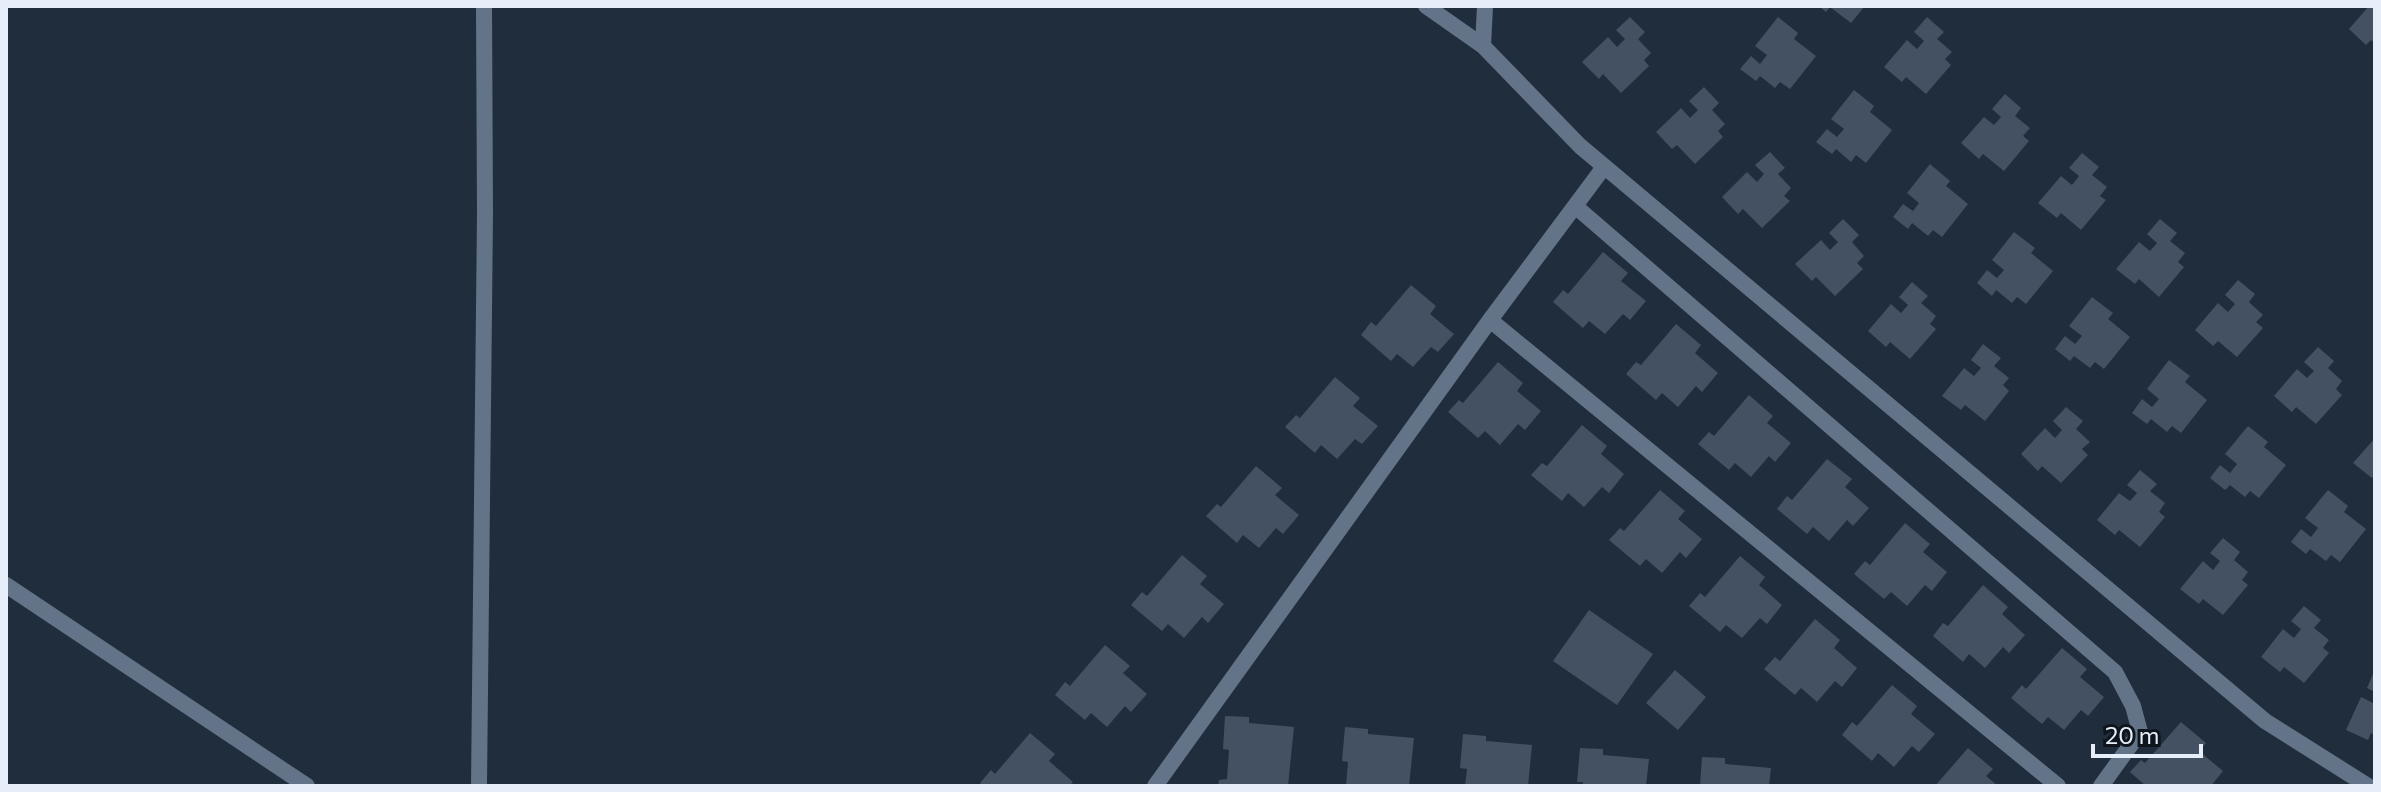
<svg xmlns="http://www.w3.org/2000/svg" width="2381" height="792" viewBox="0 0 2381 792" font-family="Commissioner,sans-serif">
  <rect width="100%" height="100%" fill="#202d3d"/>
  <path fill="#435163" d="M1819,6H1865L1851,23L1830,7L1826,12Z
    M2369,6H2375V44L2371,40L2366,45L2349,29Z
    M1630,17L1645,32L1638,39L1651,53L1644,60L1649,66L1621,93L1603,74L1599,79L1582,62L1608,37L1617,47L1625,39L1616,30Z
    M1778,17L1798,33L1794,39L1816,56L1790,89L1780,82L1775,88L1760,76L1756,81L1740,69L1751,56L1760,64L1767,55L1755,46Z
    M1927,17L1944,32L1937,39L1952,52L1945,59L1951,65L1926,94L1906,77L1902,82L1884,67L1907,40L1917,49L1924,41L1914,32Z
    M1704,87L1719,103L1712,110L1725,124L1718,131L1723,137L1695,164L1677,145L1672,149L1656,132L1681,108L1690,118L1698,110L1689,101Z
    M1854,90L1874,106L1870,112L1892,130L1866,163L1856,155L1851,162L1836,149L1832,154L1816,142L1827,129L1837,137L1844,129L1831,119Z
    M2005,94L2021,108L2015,116L2030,128L2023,136L2029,141L2004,171L1983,154L1979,159L1961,143L1984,117L1994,125L2001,117L1992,109Z
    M1770,152L1785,168L1778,174L1791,188L1784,196L1790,201L1762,228L1743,209L1738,214L1722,197L1747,172L1757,182L1764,174L1755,165Z
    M2082,153L2099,167L2092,175L2107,187L2100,196L2106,200L2081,230L2061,213L2057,218L2038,203L2061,176L2072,185L2079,176L2069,168Z
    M1930,164L1950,181L1946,186L1968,204L1942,237L1933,230L1928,236L1912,223L1908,229L1893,217L1903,204L1913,211L1919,203L1907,193Z
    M1843,219L1859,235L1852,242L1864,256L1857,263L1863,269L1835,296L1816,277L1812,281L1795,264L1821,240L1830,250L1838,242L1829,233Z
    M2160,219L2177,233L2170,241L2185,253L2178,262L2184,267L2159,297L2139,279L2135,284L2116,269L2139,242L2150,251L2157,243L2147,234Z
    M2014,232L2035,248L2031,253L2053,271L2026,304L2017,297L2012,303L1996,290L1992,296L1977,283L1987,270L1997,278L2004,270L1992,260Z
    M1603,252L1628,273L1621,281L1646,301L1630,320L1623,314L1605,334L1589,321L1583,328L1553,302L1563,290L1568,294Z
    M2238,280L2255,294L2249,302L2263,315L2256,322L2263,328L2237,357L2218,341L2213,346L2195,330L2218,303L2228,312L2235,304L2225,295Z
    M1912,282L1928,296L1921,303L1936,316L1930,324L1936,329L1910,359L1890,342L1886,347L1868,331L1891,304L1901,313L1908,305L1899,297Z
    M1411,285L1436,306L1430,314L1454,334L1438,352L1431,347L1413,367L1397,354L1391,361L1361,335L1371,322L1376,326Z
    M2092,297L2113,313L2108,319L2130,337L2104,369L2095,362L2090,368L2074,356L2070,361L2055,349L2065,336L2075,344L2082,336L2069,326Z
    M1676,324L1701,345L1695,353L1718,373L1702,392L1696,386L1678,407L1662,393L1656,400L1626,374L1636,362L1641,365Z
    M1983,344L2001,358L1994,366L2009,378L2003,385L2009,391L1985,421L1965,405L1961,410L1942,396L1964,368L1974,376L1981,368L1971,360Z
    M2318,347L2334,361L2328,368L2342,381L2336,389L2342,395L2316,424L2296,407L2292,412L2274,396L2297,369L2307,378L2314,371L2304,362Z
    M2169,360L2190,376L2185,382L2207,400L2181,433L2172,426L2167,432L2151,419L2147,424L2132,413L2142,399L2152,407L2159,399L2147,389Z
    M1498,362L1523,383L1517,391L1541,411L1525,430L1518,424L1500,445L1485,431L1478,438L1448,412L1459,400L1463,403Z
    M1335,377L1360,398L1353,406L1378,426L1362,444L1355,439L1337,459L1321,445L1315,453L1285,427L1296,415L1300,418Z
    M1749,395L1773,416L1767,423L1791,443L1775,462L1769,456L1751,477L1735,463L1729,470L1698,444L1709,432L1714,436Z
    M2066,407L2083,421L2076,429L2090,442L2082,449L2088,455L2061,483L2042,466L2038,471L2021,454L2045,428L2055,438L2062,430L2053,421Z
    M1582,425L1607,446L1601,454L1624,474L1609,493L1602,487L1584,507L1568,493L1562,501L1531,475L1542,463L1547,466Z
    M2248,426L2268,442L2264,447L2286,465L2259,498L2250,491L2245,497L2230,485L2225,490L2210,478L2220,465L2230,473L2237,464L2225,454Z
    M2375,438V474L2372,478L2353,463Z
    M1827,459L1852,479L1845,487L1869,508L1853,526L1847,520L1829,541L1813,527L1807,534L1777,509L1787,496L1792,500Z
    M1256,466L1282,488L1275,495L1299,515L1283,534L1276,528L1259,548L1243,535L1237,543L1206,516L1217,504L1221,507Z
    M2140,470L2157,484L2150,491L2165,503L2159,512L2165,517L2140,547L2119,530L2115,535L2097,520L2119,493L2130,501L2137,493L2127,485Z
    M1660,490L1685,511L1678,519L1702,539L1686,558L1680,552L1662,573L1646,559L1640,566L1609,540L1620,528L1624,531Z
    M2328,490L2348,506L2344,512L2366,529L2340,562L2331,555L2326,561L2310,549L2306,554L2291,542L2301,529L2311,537L2318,528L2305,518Z
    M1905,523L1930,544L1923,552L1947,572L1932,591L1925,585L1907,606L1891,592L1884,599L1854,574L1865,561L1870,565Z
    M2223,538L2240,552L2234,560L2248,572L2242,580L2248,585L2223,615L2203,599L2199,604L2180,589L2203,561L2213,570L2220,561L2210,553Z
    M1182,555L1207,576L1200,584L1224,604L1208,623L1202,617L1184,638L1168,624L1162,631L1131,605L1142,592L1147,596Z
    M1740,556L1765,577L1759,585L1782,605L1767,624L1760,618L1742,638L1726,625L1720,632L1689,606L1700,593L1705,597Z
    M1983,585L2008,607L2002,614L2025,635L2009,653L2003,647L1985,668L1969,654L1963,662L1933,636L1943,623L1948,626Z
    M2304,606L2321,620L2314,628L2329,640L2323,648L2329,653L2304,683L2284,667L2280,672L2261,657L2283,629L2294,638L2301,629L2291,621Z
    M1589,610L1653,654L1617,705L1553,661Z
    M1815,619L1840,640L1834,648L1857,668L1842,687L1835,681L1817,702L1801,688L1795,695L1764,669L1775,657L1780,661Z
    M1105,645L1130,666L1123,673L1147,694L1131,712L1125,706L1107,727L1091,713L1085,720L1055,695L1065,682L1070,686Z
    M2062,648L2087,669L2080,677L2104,697L2088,716L2081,710L2064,730L2048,717L2042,724L2011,698L2022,685L2026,689Z
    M2375,669V692L2367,688Z
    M1675,670L1706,697L1678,730L1646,703Z
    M1892,685L1917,706L1911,714L1935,734L1919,752L1912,746L1894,767L1878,753L1872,761L1842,735L1852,722L1857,726Z
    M2361,697L2375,704V735L2371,733L2368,740L2346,730Z
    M1225,716L1249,717V723L1294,727L1288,786H1218L1219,780L1227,779L1229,750L1223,749Z
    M2181,722L2206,743L2199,751L2223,771L2211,786L2200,784L2198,786H2146L2130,772L2141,760L2145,763Z
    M1345,727L1368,729V734L1414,738L1409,786H1346L1348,762L1342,761Z
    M1030,733L1055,754L1049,761L1073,782L1069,786H983L980,783L991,770L995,774Z
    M1463,734L1486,736V741L1532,745L1528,786H1465L1467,769L1460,768Z
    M1580,748L1603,749V755L1649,759L1646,786H1583V782H1577Z
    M1968,748L1993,769L1986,776L1998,786H1935Z
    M1702,757L1725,758V764L1771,768L1769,786H1700Z"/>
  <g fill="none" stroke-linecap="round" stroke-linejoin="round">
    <path stroke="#647488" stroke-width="16" d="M1575,206L2115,672L2133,706L2140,732L2101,786
      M1490,320L2058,786
      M1155,786L1490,320L1604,167"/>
    <path stroke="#647488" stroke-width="16" d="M1426,6L1483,46
      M1485,6L1483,46L1580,146L2265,721L2368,786
      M6,585L307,786
      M479,786L485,214L484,6"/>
  </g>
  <rect width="2381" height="792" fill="none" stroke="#e6eef9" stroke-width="16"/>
  <path d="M2093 744v12h108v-12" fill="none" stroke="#e6eef9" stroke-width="4"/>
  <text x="2105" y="744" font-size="24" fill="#e6eef9" stroke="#0f151c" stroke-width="6" paint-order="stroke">20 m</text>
</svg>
